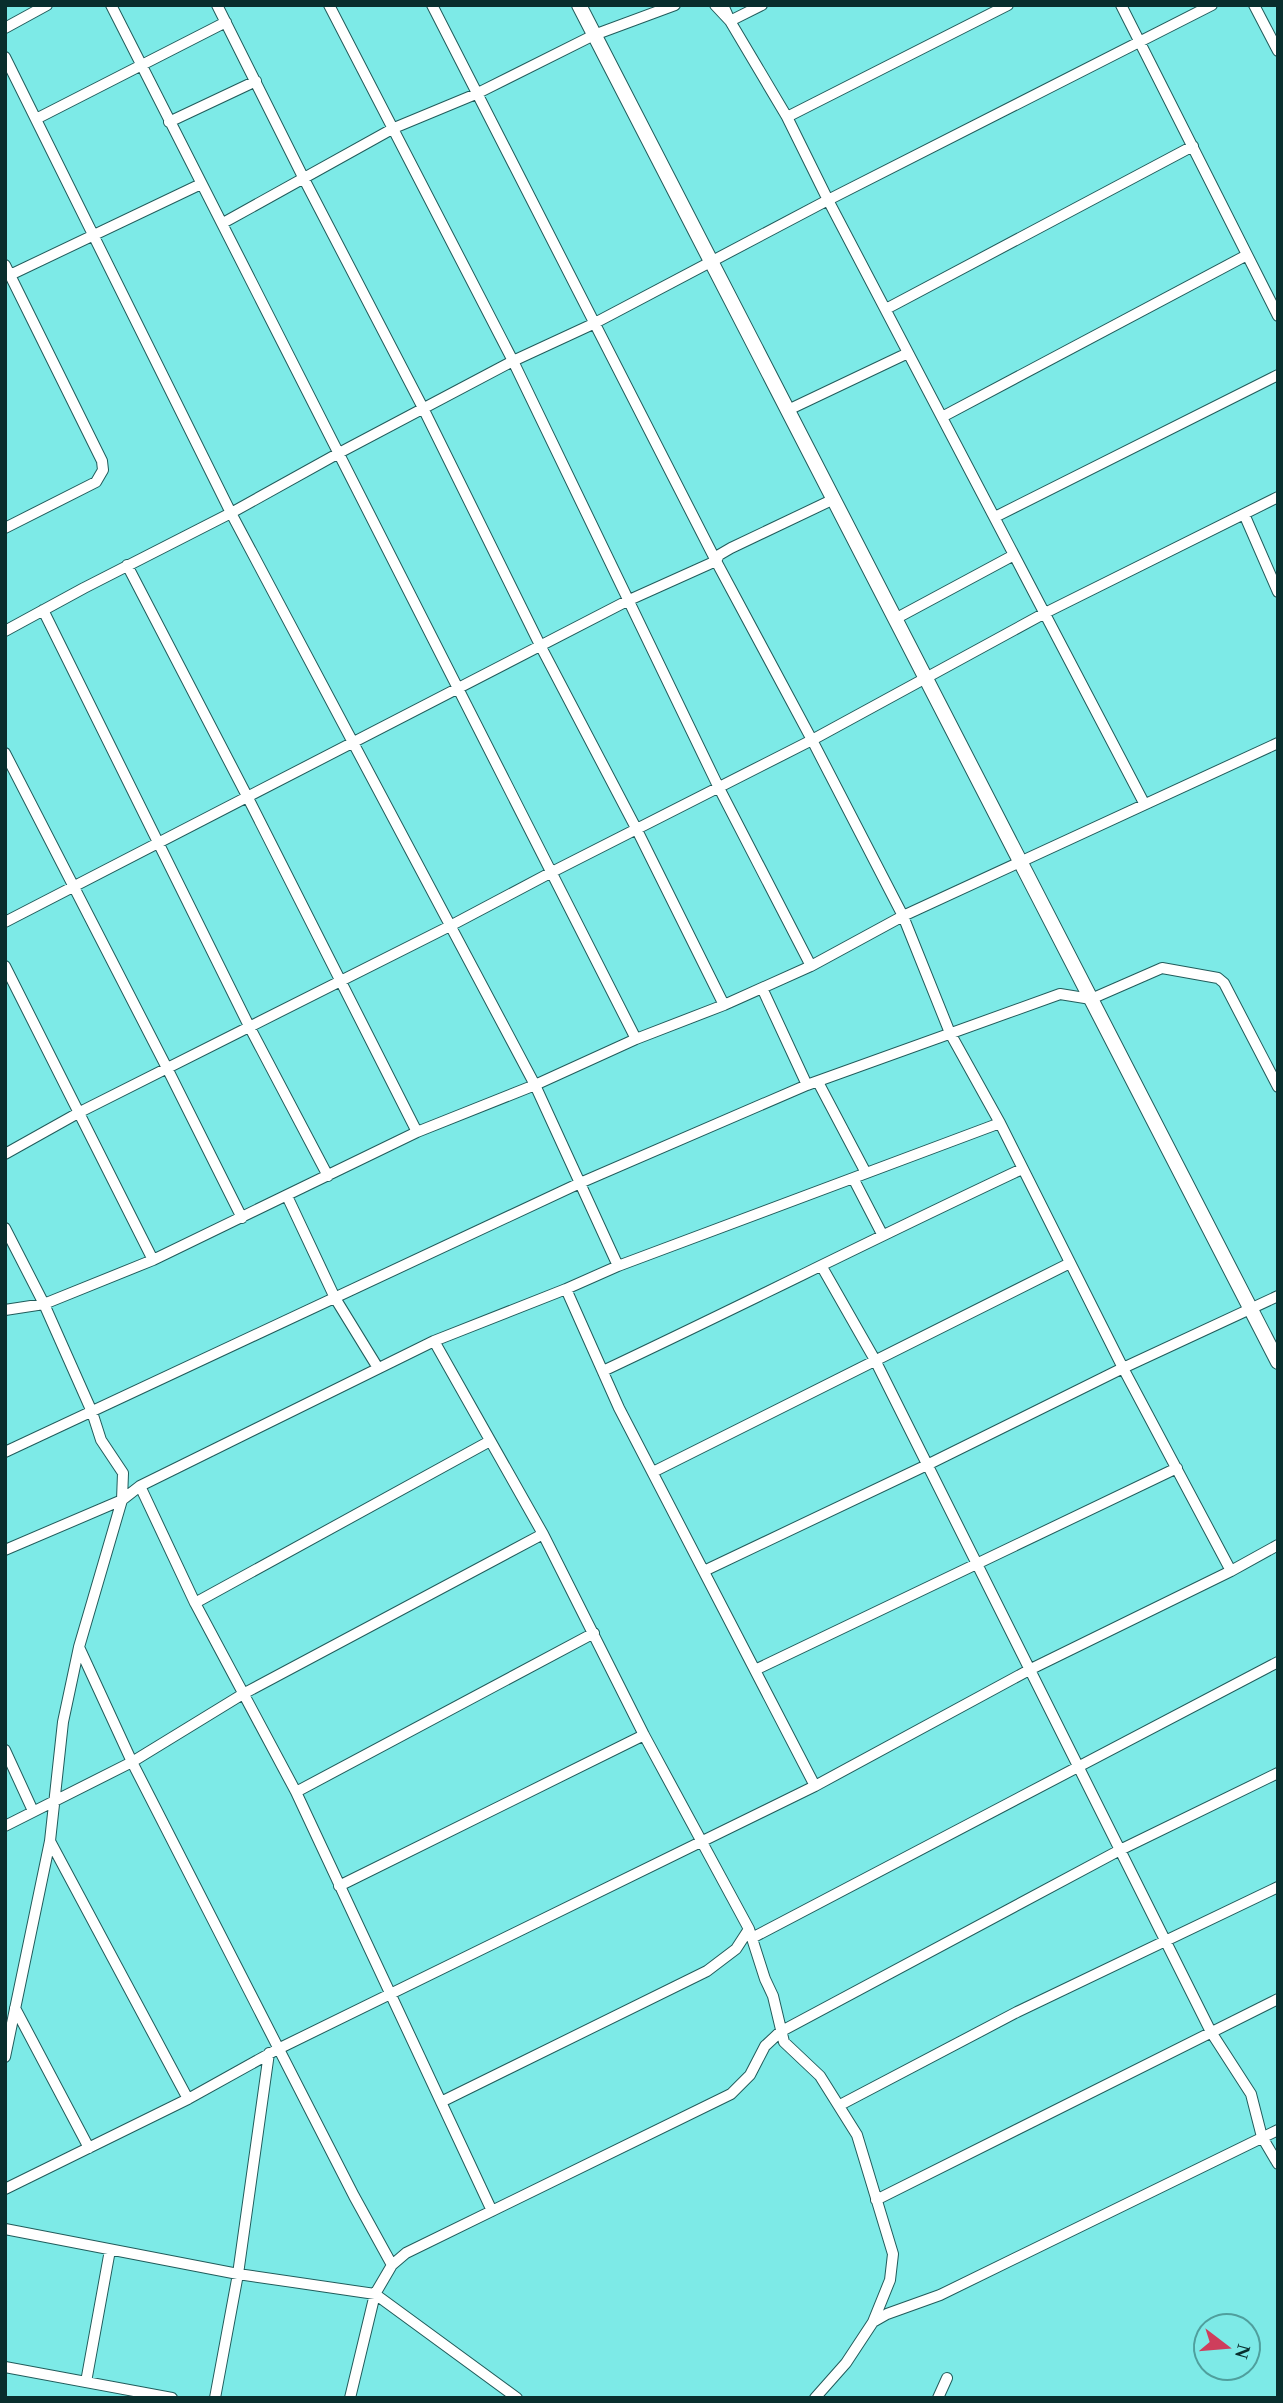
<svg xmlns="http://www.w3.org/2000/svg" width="1283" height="2403" viewBox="0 0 1283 2403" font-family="Georgia,serif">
  <rect width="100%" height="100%" fill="#7deae7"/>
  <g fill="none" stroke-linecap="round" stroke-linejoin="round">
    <g stroke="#215c5b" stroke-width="12">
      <path id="minor" d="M111,5L636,1039
        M217,5L304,179L423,408L540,645L637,830L724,1005
        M329,5L513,361L718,786L811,966
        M432,5L716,561L812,740L903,916L950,1033L1000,1123L1123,1368L1231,1571
        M715,5L730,21L762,5
        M723,5L730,21L787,117L828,200L1144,803
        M1121,5L1278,316
        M1254,5L1278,51
        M5,28L47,5
        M5,57L231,513L535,1085L618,1266
        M787,117L1008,5
        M36,119L226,22
        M169,122L256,81
        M223,223L394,128L476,94L594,35L675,5
        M5,265L102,461L103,470L96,482L5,528
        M10,275L201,184
        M886,309L1193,146
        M788,410L908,353
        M942,417L1247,255
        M1244,514L1278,592
        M995,517L1278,375
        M127,565L247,796L417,1132
        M43,610L249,1026L328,1176
        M895,619L1014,555
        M5,631L84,588L231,513L339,453L513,361L593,324L828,200L1212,5
        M5,753L168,1070L242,1218
        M5,922L627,601L716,561L719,555L731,548L834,499
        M5,966L153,1260
        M762,988L807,1085
        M818,1082L866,1173
        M5,1154L80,1112L450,926L552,872L812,740L1045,613L1278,497
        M853,1178L882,1234
        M287,1196L335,1298L378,1368
        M5,1228L44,1304L92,1412L101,1440L123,1473L122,1500L79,1647L63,1722L50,1841L5,2057
        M822,1267L875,1360L1211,2032L1251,2094L1262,2137L1278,2164
        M566,1289L619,1408L815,1786
        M5,1310L44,1304L153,1260L417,1132L535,1085L636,1039L724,1005L811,966L903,916L1278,743
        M434,1341L543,1534L644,1735L749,1929L765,1979L773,1996L784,2042L820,2076L857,2135L893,2254L890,2280L873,2322
        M603,1371C743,1305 881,1235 1022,1169
        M5,1452L580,1183L807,1085L1060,994L1091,999L1162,968L1218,978L1224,983L1278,1087
        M653,1472L1070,1263
        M140,1486L195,1603L296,1792L492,2211
        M5,1550L122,1500L140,1486L434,1341L566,1289L618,1266L1000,1123
        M704,1571L927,1465L1123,1368L1278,1296
        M195,1603L490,1441
        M79,1647L132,1762L354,2196L392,2265
        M755,1670L1177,1468
        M5,1750L33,1811
        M296,1792L594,1633
        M5,1826L132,1762L243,1694L543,1534
        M50,1841L188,2099
        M339,1886L644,1735
        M752,1938L1278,1662
        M15,2008L89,2148
        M441,2102L707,1971L736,1949L749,1929
        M840,2105L1017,2012L1278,1887
        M5,2189L188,2099L278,2049L815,1786L1031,1669L1231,1571L1278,1545
        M876,2200L1278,1999
        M5,2229L238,2274L375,2294L517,2398
        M5,2367L172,2398
        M86,2382L110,2250
        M215,2398L238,2274L269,2053
        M350,2398L375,2294L392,2265L406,2253L731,2094L750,2075L765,2046L780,2032L1120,1850L1278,1773
        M815,2398L846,2363L873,2322L887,2314L940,2295L1278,2130
        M938,2398L947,2378"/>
    </g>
    <g stroke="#215c5b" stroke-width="16">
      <path id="tertiary" d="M579,5L1278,1362"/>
    </g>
    <use href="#minor" stroke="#fff" stroke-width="10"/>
    <use href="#tertiary" stroke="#fff" stroke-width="14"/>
  </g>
  <rect width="1283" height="2403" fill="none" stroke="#092e2d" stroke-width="14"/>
  <g transform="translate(1227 2347) rotate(106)"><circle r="33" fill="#7deae7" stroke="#4f9f9d" stroke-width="2"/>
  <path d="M0-5L12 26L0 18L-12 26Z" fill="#ce3e5c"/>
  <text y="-10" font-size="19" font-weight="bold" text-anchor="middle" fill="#092e2d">N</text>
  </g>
</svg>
